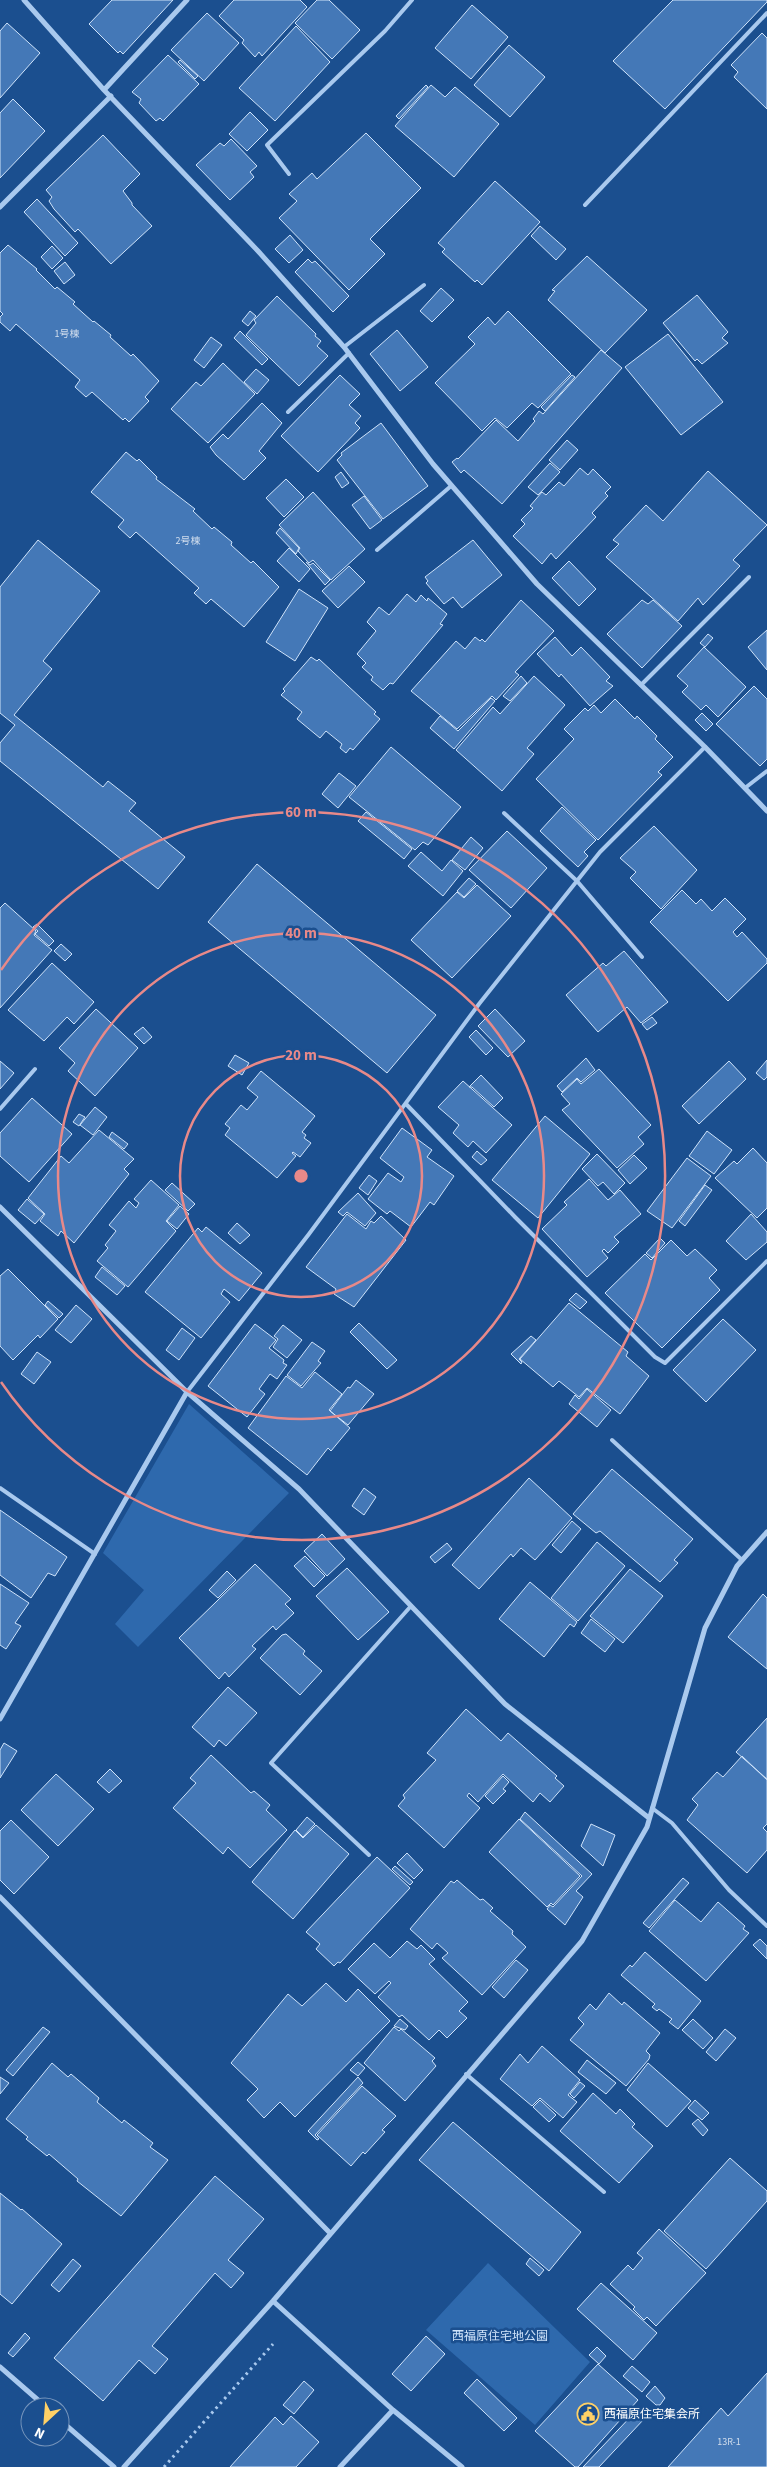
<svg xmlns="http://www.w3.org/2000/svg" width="767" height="2467" viewBox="0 0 767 2467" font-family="'Source Sans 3','Noto Sans JP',sans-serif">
  <rect width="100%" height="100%" fill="#1b4f8f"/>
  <path fill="#2e69ad" d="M189,1404L289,1493L138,1647L115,1624L144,1590L103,1553Z
    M488,2263L590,2362L535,2425L426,2330Z"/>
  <path fill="#4478b7" stroke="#cfe3fa" d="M112,0H173L123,54L120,51L118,53L89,24Z
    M234,0H300L307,7L262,56L259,52L255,57L242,43L244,40L219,16Z
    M317,0H329L360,30L332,59L295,23Z
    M673,0H767V2L665,109L613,61Z
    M472,5L508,37L471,79L435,48Z
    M207,13L239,43L204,81L171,50Z
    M7,23L40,53L0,98V31Z
    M296,26L330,62L275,121L239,88Z
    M762,33L767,38V109L734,77L738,72L731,65Z
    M509,45L545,77L510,117L474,85Z
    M168,55L199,84L163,121L160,118L156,121L139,103L141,99L132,92Z
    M180,60L198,76L195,79L178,62Z
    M426,85L428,87L399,119L396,116Z
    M431,85L445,97L455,87L499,124L454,177L395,126Z
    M13,99L45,131L0,178V113Z
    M250,112L268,130L247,151L229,134Z
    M366,133L421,188L370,239L385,254L349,290L279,218L297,201L289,194L312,173L317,179Z
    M103,135L140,174L123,191L132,203V205L152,226L111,264L78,229L75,232L54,209L49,201L52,197L46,190Z
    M231,139L257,166L250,172L254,177L230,200L196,165L220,143L224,146Z
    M495,181L540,222L482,285L477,280L475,282L442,252L445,249L438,243Z
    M37,199L78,243L65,256L24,212Z
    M540,226L566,249L556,260L531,236Z
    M290,235L303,250L289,263L275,249Z
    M8,245L37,269L36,270L55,289L57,287L75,302L73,304L93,322L94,321L111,335L110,337L131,356L133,354L159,381L145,397L149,401L129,422L125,418L123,420L92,392L86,397L75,387L80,380L16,324L10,331L0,322V317L3,314L0,311V253Z
    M52,246L63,258L52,269L41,257Z
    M587,256L647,310L605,353L548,300L555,291L552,290Z
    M308,259L312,263L315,261L349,296L333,312L295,272Z
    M65,262L75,275L64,284L54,271Z
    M441,288L454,300L432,322L420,311Z
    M697,295L728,332L722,338L728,343L702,364L697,359L695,361L663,323Z
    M277,296L316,334L315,336L321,341L317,346L328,356L299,386L246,335L256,323L254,320Z
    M250,311L256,316L248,326L242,321Z
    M508,311L571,374L538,408L532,403L507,428L495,418L482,431L435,383L475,344L468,337L488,317L495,325Z
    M397,330L428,367L400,391L370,354Z
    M240,331L268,359L262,365L234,338Z
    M668,334L723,402L681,435L625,367Z
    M211,337L222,345L204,368L194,360Z
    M601,350L622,368L502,504L464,470L461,473L452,462L457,458L458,459L496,420L518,441L535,421L533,419L539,411L543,414Z
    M223,363L255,394L208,443L171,409L196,382L201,386Z
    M256,369L269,380L257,394L244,382Z
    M340,375L360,394L349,405L361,416L355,423L360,428L318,472L281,436Z
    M572,375L575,377L545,411L541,407Z
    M262,403L282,423L259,451L266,458L244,480L216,455L210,447L223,434L228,439Z
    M381,423L428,486L383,519L337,460L342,455L341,453Z
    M567,440L578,450L560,470L549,460Z
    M126,452L137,461L139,459L157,477L156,479L195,509L193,511L212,529L214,527L232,542L231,545L251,563L253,561L279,587L244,627L211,599L206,604L194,593L199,588L136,532L130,538L118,527L124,520L91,492Z
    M550,463L560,472L538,495L528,487Z
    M580,468L588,475L593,469L611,487L605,493L608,496L592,513L596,517L556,559L551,553L542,564L513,536L525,524L521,520L533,508L530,506L542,492L546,495L559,482L564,486Z
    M708,471L767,525L733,560L740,566L703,605L698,598L678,621L606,557L619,544L613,540L646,505L663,521Z
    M341,472L349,483L342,488L335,477Z
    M286,479L304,497L284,517L266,498Z
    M313,492L365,549L331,580L313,560L309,563L298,551L300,548L279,525Z
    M364,496L382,520L370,529L352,505Z
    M280,528L299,548L296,554L276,533Z
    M38,540L100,591L43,661L52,669L14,715L103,787L108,781L136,803L129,811L185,857L158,889L0,761V743L15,725L0,713V587Z
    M473,540L502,575L462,608L453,597L444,604L426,583L428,581L425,577Z
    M289,548L310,569L299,582L277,561Z
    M569,561L596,589L579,606L552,578Z
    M306,562L310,565L313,563L330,580L325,585Z
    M349,566L365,582L338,608L322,591Z
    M299,589L328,608L295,661L266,642Z
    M407,594L416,602L421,595L427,601L428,598L447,614L440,624L443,625L393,684L390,683L383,690L371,680L373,677L362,667L366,663L357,654L376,631L367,622L379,607L389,615Z
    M521,600L554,631L515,672L519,675L496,700L492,696L457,729L411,691L456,641L465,649L475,637L480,641L482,639L485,642Z
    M642,600L648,604L653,600L682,626L642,668L607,634Z
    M767,630V670L748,647Z
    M708,634L713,638L705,647L700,643Z
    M555,637L572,656L581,647L610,677L606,681L613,686L590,706L561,674L559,677L537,654Z
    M704,647L746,687L718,717L706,705L701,710L682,692L688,686L677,676Z
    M311,657L317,661L319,659L376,712L374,714L380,719L353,750L350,748L346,753L340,748L342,744L326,731L320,738L297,719L302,712L281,695L285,691L283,689Z
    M521,676L527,683L510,701L503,696Z
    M534,676L565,705L527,748L534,754L502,791L456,750L493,707L500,714Z
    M754,686L767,699V759L760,766L716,724Z
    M491,698L495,701L454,749L430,728L440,716L458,731Z
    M615,699L635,719L637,716L657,736L655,739L673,757L658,772L662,775L598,840L536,779L574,739L564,729L585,708L588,711L594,705L601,713Z
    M702,713L713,724L706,731L695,720Z
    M391,747L461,807L428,845L423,842L415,850L349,797Z
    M339,773L356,786L338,808L322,794Z
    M562,807L596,840L584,852L588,856L578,867L540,831Z
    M366,812L412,849L404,859L358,821Z
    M654,826L697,870L661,909L630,878L636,872L620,858Z
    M507,831L547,868L511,908L469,870Z
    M471,837L483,848L465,870L452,860Z
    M421,852L442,871L451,860L463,871L443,896L408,866Z
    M257,864L436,1015L387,1073L208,922Z
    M469,878L476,884L464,897L457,891Z
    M477,885L511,916L452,978L411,940L457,892L464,898Z
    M682,890L696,904L701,899L712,911L725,898L746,919L733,932L737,937L742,932L767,959V963L728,1001L650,922Z
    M5,903L36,931L34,935L52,950L0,1008V908Z
    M37,924L54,941L49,946L35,934L38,931L33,927Z
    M61,944L72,954L65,961L54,951Z
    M624,951L668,1002L641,1023L627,1007L598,1032L566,995L603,963L606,966Z
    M52,963L94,1002L74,1024L67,1017L44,1041L8,1010Z
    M96,1009L138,1048L95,1096L68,1071L75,1063L59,1048Z
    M495,1009L525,1041L508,1057L478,1026Z
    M652,1017L657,1023L647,1030L642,1024Z
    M143,1027L152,1037L144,1044L134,1034Z
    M476,1030L493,1048L486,1055L469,1037Z
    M235,1055L249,1063L242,1075L228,1066Z
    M586,1058L595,1070L581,1082L577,1078L562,1092L557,1086Z
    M767,1060V1077L764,1080L756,1073Z
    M0,1061L14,1073L0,1089Z
    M729,1061L746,1079L699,1124L682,1106Z
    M599,1069L651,1125L638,1137L644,1144L617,1168L562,1110L570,1104L561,1094L577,1079L581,1084Z
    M261,1071L315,1116L302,1132L306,1135L304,1138L311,1143L300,1157L293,1152L292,1153L296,1156L277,1178L225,1135L230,1128L225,1124L241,1105L247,1110L258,1097L247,1088Z
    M481,1075L503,1098L494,1107L472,1087H469Z
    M463,1081L512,1125L486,1153L473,1141L468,1147L453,1133L459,1125L438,1107Z
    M32,1098L72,1134L29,1182L0,1156V1133Z
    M95,1107L107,1117L93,1135L80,1125Z
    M79,1114L85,1117L79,1126L73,1122Z
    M545,1116L590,1154L538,1218L492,1180Z
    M402,1128L432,1150L427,1157L454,1176L434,1205L430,1202L411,1227L390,1211L387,1214L368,1199L388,1173L401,1182L404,1177L380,1158Z
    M99,1130L134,1159L124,1169L129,1174L74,1243L61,1231L58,1236L40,1221L45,1214L28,1198L61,1156L69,1163Z
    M707,1131L732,1150L714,1174L689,1156Z
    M112,1132L128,1144L124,1149L109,1137Z
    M753,1148L767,1163V1208L757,1218L715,1178L734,1161L737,1164Z
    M477,1151L487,1160L481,1165L472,1157Z
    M597,1154L625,1183L614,1194L603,1182L598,1186L582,1169Z
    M634,1155L647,1168L630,1184L618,1170Z
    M687,1158L711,1176L672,1228L647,1211Z
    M369,1175L377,1181L368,1195L359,1188Z
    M589,1179L608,1200L620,1190L641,1214L614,1237L619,1242L608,1253L604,1249L602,1251L608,1258L587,1277L542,1229L567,1205L564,1202Z
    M151,1180L179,1205L166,1221L176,1231L128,1287L97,1261L108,1248L105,1245L116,1231L109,1225L129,1201L136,1208L139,1203L134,1199Z
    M172,1183L195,1204L188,1211L165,1190Z
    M705,1185L712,1190L685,1226L679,1221Z
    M358,1193L376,1213L365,1226L347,1212L343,1216L338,1212Z
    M27,1199L44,1214L35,1224L18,1210Z
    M180,1206L189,1214L177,1229L167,1221Z
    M347,1214L366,1229L371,1221L374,1223L381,1216L406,1240L354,1307L334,1294L336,1289L306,1267Z
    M751,1214L767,1232V1242L746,1260L726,1241Z
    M237,1223L250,1235L240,1244L228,1233Z
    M206,1227L262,1273L239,1301L224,1289L221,1294L230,1302L201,1338L145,1292L198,1228L202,1232Z
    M660,1238L665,1243L652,1258L646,1253Z
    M671,1240L687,1256L695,1249L717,1270L709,1278L720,1290L662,1348L605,1293L645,1254L651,1260Z
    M102,1267L125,1286L117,1295L95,1277Z
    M8,1269L58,1319L40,1338L38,1335L13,1360L0,1346V1276Z
    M576,1293L587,1302L580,1309L569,1300Z
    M48,1301L63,1314L59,1318L45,1305Z
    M569,1303L628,1352L626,1356L649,1376L620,1414L587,1388L579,1397L559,1381L553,1387L520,1359Z
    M76,1305L92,1319L71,1343L55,1330Z
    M723,1319L756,1350L706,1402L673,1370Z
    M359,1323L397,1360L387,1369L350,1332Z
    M255,1324L276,1340L269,1348L284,1360L283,1363L287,1365L277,1379L270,1374L259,1389L265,1394L247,1417L208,1386Z
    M283,1325L302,1340L287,1358L273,1347L278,1339L274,1336Z
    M182,1328L195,1338L179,1360L166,1350Z
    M531,1336L536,1340L519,1359L522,1362L521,1364L511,1354Z
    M312,1342L325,1351L318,1361L321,1363L301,1386L287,1375Z
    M37,1352L51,1362L34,1384L21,1374Z
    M315,1372L342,1394L329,1410L350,1428L331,1451L328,1448L307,1475L248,1428L286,1376L302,1388Z
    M356,1380L374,1394L348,1425L330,1411L348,1387L350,1388Z
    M587,1389L611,1410L597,1427L569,1404L575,1395L579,1399Z
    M612,1469L693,1539L674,1560L678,1563L660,1582L600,1531L596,1533L573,1514Z
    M529,1478L572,1518L535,1560L521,1548L513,1557L511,1554L479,1589L452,1565Z
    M364,1488L376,1497L364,1515L352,1506Z
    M0,1510L67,1557L55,1576L48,1573L31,1598L0,1575Z
    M572,1521L581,1529L561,1553L552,1545Z
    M322,1534L345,1559L327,1576L304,1551Z
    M597,1542L625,1566L578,1621L551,1598Z
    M447,1543L452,1549L435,1563L430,1557Z
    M305,1556L325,1576L314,1587L294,1566Z
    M255,1564L291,1599L285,1604L294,1613L276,1630L273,1626L252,1646L256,1649L229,1677L225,1672L219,1679L179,1638Z
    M347,1568L389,1612L358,1640L316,1596Z
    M630,1569L663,1596L623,1643L590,1616Z
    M227,1571L236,1580L218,1598L209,1590Z
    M530,1582L577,1622L574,1627L570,1624L544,1657L499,1619Z
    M0,1584L29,1603L15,1623L21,1626L6,1649L0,1645Z
    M763,1594L767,1598V1669L728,1637Z
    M591,1619L615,1639L605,1652L581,1633Z
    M286,1634L305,1651L303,1654L322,1671L300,1695L260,1658L282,1635Z
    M228,1687L257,1713L226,1746L219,1740L214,1747L192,1727Z
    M466,1709L501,1741L508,1733L557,1776L555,1778L564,1786L550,1802L540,1793L533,1802L503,1774L478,1802L469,1793L467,1796L480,1808L444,1848L398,1806L405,1798L403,1795L436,1760L427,1753Z
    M767,1718V1779L736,1752Z
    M4,1743L17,1751L0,1778V1750Z
    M211,1755L251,1793L254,1791L270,1805L266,1810L287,1830L250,1868L228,1847L223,1854L173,1808L196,1783L190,1778Z
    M742,1756L767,1780V1824L763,1828L767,1832V1850L747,1873L687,1820L698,1805L692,1799L717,1772L723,1777Z
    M110,1769L122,1781L109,1793L97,1782Z
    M56,1774L94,1809L58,1846L21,1810Z
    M503,1776L509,1782L503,1789L506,1791L493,1804L485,1796Z
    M525,1812L592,1874L576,1891L583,1897L565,1925L547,1909L550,1905L553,1907L582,1876L520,1819Z
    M307,1817L315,1824L303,1837L296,1830Z
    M519,1819L580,1876L553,1905L551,1903L547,1907L489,1852Z
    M11,1820L49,1857L14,1894L0,1880V1831Z
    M591,1824L615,1835L603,1866L581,1846Z
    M316,1825L349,1854L293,1919L252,1882L295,1830L303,1838Z
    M407,1853L423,1870L414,1879L397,1863Z
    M377,1857L410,1888L340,1963L338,1962L334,1966L316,1949L320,1944L306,1932Z
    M395,1866L413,1882L410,1885L392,1869Z
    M683,1878L689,1883L649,1928L643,1923Z
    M457,1880L480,1900L483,1899L493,1908L490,1911L513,1931L512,1934L526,1947L482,1995L442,1958L448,1953L437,1943L432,1949L410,1929L451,1881L454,1883Z
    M675,1900L701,1922L718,1902L745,1926L743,1929L749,1933L706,1981L649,1931Z
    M760,1939L767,1946V1959L753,1945Z
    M407,1941L417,1949L421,1945L435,1959L429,1964L468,2002L459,2011L467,2018L447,2038L439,2030L429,2040L402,2015L399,2017L378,1997L391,1983L389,1981L375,1994L348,1969L374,1943L390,1958Z
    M645,1952L701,2001L678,2029L669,2022L672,2019L659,2009L657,2011L652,2007L655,2004L621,1975L630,1965L632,1967Z
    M516,1960L528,1970L504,1998L492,1987Z
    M326,1983L346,2002L358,1989L390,2021L295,2117L280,2102L264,2118L247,2100L258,2089L231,2063L288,1994L302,2006Z
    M609,1993L622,2005L624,2002L660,2033L646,2051L650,2055L649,2059L626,2086L570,2040L584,2024L578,2018L590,2004L596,2010Z
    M400,2019L408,2026L405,2030L394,2026Z
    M693,2019L713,2038L703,2049L682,2030Z
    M43,2027L50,2032L13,2076L6,2070Z
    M394,2027L399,2031L401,2029L435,2058L432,2061L436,2066L405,2101L364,2063Z
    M725,2029L736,2038L716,2061L706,2052Z
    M542,2046L580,2080L568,2095L577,2102L563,2118L540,2098L532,2106L500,2079L520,2054L528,2063Z
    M587,2060L616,2083L606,2094L578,2072Z
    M358,2062L365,2068L358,2076L350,2070Z
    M52,2063L68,2077L71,2074L99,2098L97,2102L122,2123L124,2120L153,2143L150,2147L168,2160L121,2216L77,2181L78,2179L49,2154L47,2156L26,2139L28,2137L6,2119Z
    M648,2063L691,2101L667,2127L627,2090Z
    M0,2077L9,2083L0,2094Z
    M358,2077L363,2083L315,2135L319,2139L317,2140L308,2131Z
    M580,2082L585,2086L574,2098L570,2094Z
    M362,2086L396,2116L382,2130L385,2132L365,2154L363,2152L351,2166L317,2135Z
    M593,2093L616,2114L620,2109L635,2124L632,2127L653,2146L619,2183L560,2131Z
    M540,2100L556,2115L549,2122L533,2107Z
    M695,2100L709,2113L702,2120L688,2108Z
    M698,2119L708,2130L703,2136L692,2124Z
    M453,2122L581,2232L549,2271L419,2160Z
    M730,2158L767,2191V2201L706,2269L664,2231Z
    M215,2176L264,2219L228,2260L244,2273L231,2288L215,2273L152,2346L168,2359L155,2374L139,2360L103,2401L54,2358Z
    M0,2193L21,2210L22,2209L62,2244L12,2304L0,2294Z
    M659,2229L706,2273L656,2326L647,2317L644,2320L633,2309L635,2307L610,2284L628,2265L633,2270L643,2258L637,2253Z
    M530,2258L544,2270L539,2276L526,2264Z
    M73,2259L81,2266L59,2292L51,2285Z
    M601,2283L657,2333L633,2360L577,2309Z
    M25,2333L30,2338L13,2357L8,2353Z
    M426,2336L445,2354L411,2391L392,2374Z
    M597,2347L606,2356L599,2364L589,2355Z
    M598,2364L638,2400L578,2467H575L535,2431Z
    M632,2366L650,2382L642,2392L623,2376Z
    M767,2373V2467H668L721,2408L728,2416Z
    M477,2379L517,2418L504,2431L464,2393Z
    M304,2381L314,2390L294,2414L283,2405Z
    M655,2386L665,2398L660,2405H656L646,2396Z
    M636,2411L645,2418L599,2467H583Z
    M291,2416L319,2442L296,2467H230L275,2417L283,2425Z"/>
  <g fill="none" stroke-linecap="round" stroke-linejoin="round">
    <path stroke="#a9c9ee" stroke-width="3" stroke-dasharray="2.5 4" stroke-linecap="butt" d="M164,2467L273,2344"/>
    <path stroke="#a9c9ee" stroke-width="4" d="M289,174L267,145L385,31L412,0
      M585,205L767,13
      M344,347L424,285
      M288,412L349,353
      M377,550L451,486
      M641,685L749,577
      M745,788L767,771
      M504,813L577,881L642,957
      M406,1104L515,1217L655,1357L665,1363L767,1261
      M0,1109L35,1069
      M187,1392L309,1234L479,1004L600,852L705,747
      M612,1440L742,1560
      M0,1488L95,1554
      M652,1808L672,1823L729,1890L767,1926
      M369,1855L271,1763L411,1606
      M466,2074L604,2192"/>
    <path stroke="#a9c9ee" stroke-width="5" d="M24,0L104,90L258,251L344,347L433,464L537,584L705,747L767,811
      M104,90L187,0
      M0,207L111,96
      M0,1207L187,1392L299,1489L505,1704L649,1818
      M0,1719L187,1392
      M0,1897L330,2233
      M273,2301L393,2410L462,2467
      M0,2367L46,2407
      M60,2420L114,2467
      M124,2467L273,2301L582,1941L647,1827L705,1628L737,1566L767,1532
      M340,2467L393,2410"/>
  </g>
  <g fill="none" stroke="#e88989" stroke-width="2.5">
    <circle cx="301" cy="1176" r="121"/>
    <circle cx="301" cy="1176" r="243"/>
    <path d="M1 970A364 364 0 1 1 1 1382"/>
  </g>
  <defs>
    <g id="civic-ring" transform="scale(1.125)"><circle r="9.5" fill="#1b4f8f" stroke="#ffd166" stroke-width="1.5"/><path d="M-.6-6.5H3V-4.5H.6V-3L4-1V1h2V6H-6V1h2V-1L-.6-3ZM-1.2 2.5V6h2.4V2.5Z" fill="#ffd166"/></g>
  </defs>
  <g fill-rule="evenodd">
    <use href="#civic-ring" x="588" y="2414"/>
  </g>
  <g text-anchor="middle" stroke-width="5" stroke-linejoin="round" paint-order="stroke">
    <g font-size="10" fill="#d0dded">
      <text x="67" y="337">1号棟</text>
      <text x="188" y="544">2号棟</text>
      <text x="729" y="2445">13R-1</text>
    </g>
    <g font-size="12" fill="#cfe3fa" stroke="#1b4f8f">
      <text x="500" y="2340">西福原住宅地公園</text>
    </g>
    <g font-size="12" fill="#fff" stroke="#1b4f8f" text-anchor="start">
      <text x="604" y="2418">西福原住宅集会所</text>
    </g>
  </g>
  <circle cx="301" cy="1176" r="8" fill="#e88989" stroke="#1b4f8f" stroke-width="2.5"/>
  <g font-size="15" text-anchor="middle" font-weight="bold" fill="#e88989" stroke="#1b4f8f" stroke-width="5" stroke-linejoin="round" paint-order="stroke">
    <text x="301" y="817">60 m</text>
    <text x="301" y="938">40 m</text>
    <text x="301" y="1060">20 m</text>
  </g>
  <g transform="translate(45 2422) rotate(206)"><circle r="24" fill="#1b4f8f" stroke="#7695bc"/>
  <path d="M0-4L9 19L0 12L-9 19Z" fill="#ffd166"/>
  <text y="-8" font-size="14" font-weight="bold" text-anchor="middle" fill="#ffffff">N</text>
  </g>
</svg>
